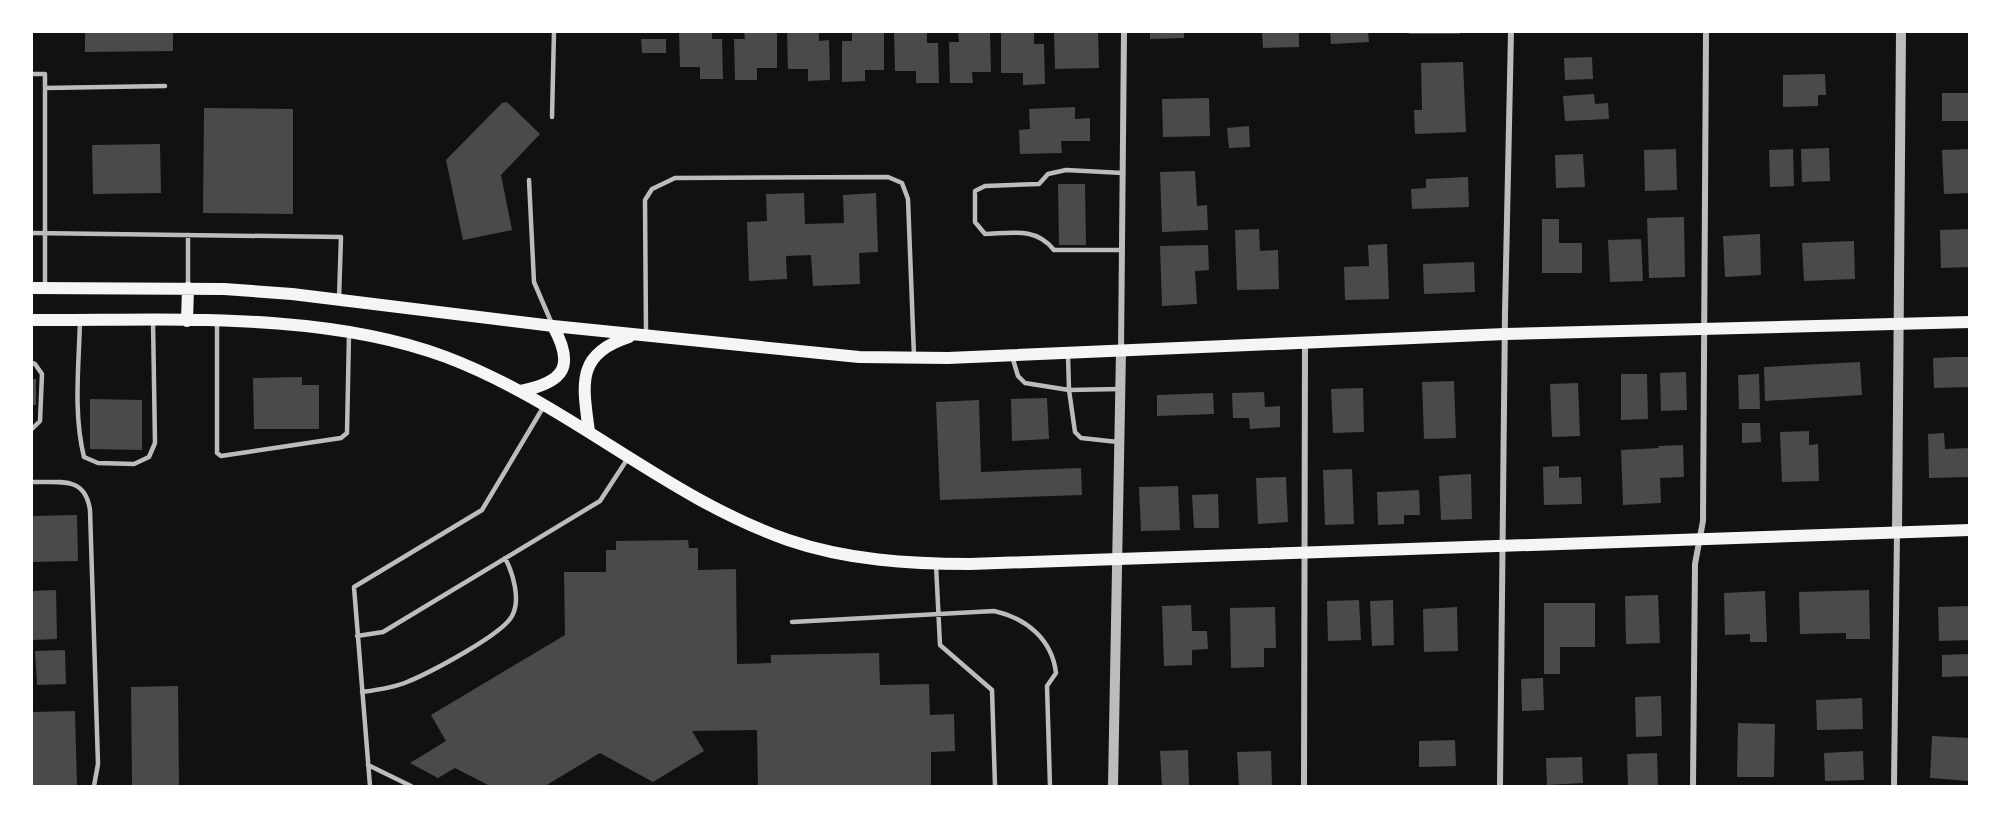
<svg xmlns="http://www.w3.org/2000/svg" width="2001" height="818" viewBox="0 0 2001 818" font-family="Jost,sans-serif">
  <rect width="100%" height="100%" fill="#111"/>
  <path fill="#4a4a4a" d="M85,32H173V51L85,52Z
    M679,32H712V39H722L723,79H700V67H680Z
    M744,32H777V68H757V80H735L734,39H745Z
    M787,32H819V41L829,40L830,80L808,81V69H788Z
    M852,32H884V70H865V81L842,82V41H852Z
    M894,32H927V43H938L939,83H916V71H895Z
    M958,32H990L991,72H972L973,83H950L949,42H959Z
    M1001,32H1034V44H1044L1045,84L1023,85V73H1001Z
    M1054,32H1098L1099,68L1055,69Z
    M1150,32H1184V38L1150,39Z
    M1262,32H1299V47L1263,48Z
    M1330,32H1368L1369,42L1331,44Z
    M1409,32H1460V34H1409Z
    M641,39H666V53H642Z
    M1592,57L1593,79L1565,80L1564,58Z
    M1463,62L1466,132L1415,134L1414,110H1422L1421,63Z
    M1825,74L1826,95H1818V106L1783,107V75Z
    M1942,93H1970V121H1942Z
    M1594,94L1595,104L1608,103L1609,119L1565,121L1563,96Z
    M1209,98L1210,136L1163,137L1162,99Z
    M507,102L540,134L501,175L512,230L463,240L446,160L502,103Z
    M1075,107V119L1090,118V141H1061L1062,153L1020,154L1019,130L1030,129L1029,109Z
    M204,108L293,109V214L203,213Z
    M1249,126L1250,147L1229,148L1227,128Z
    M160,144L161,193L93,194L92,145Z
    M1829,148L1830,181L1802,182L1801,149Z
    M1676,149L1677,190L1645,191L1644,150Z
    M1793,149L1794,186L1770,187L1769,150Z
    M1970,149V193L1944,194L1942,150Z
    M1583,154L1585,187L1556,188L1555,155Z
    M1195,171L1197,206L1207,205L1208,230L1162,232L1160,172Z
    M1468,177L1469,207L1412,209L1411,189L1426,188V179Z
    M1058,184H1085L1086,245H1059Z
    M804,193L805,224L844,223L843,195L876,193L878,252L859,253L860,284L813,286L811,255L786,256L787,279L749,281L747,222L767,221L766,194Z
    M1684,217L1685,277L1649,278L1647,218Z
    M1542,219H1559V243H1582V273H1542Z
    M1259,229L1260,251L1278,250L1279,289L1237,290L1235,230Z
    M1970,229V267L1941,268L1940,230Z
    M1760,234L1761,275L1725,277L1723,236Z
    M1641,239L1643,281L1610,282L1608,240Z
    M1854,241L1855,279L1804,281L1802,243Z
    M1387,244L1389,299L1345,300L1344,267L1369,266L1368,245Z
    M1208,245L1209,270L1195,271L1197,304L1162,306L1160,246Z
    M1474,262L1475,292L1424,294L1423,264Z
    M1954,357H1970V387L1934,388L1933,358Z
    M1860,362L1862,395L1765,401L1764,367Z
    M1686,372L1687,410L1661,411L1660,373Z
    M1621,374H1647L1648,419L1621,420Z
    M1759,374L1760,409H1739L1738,375Z
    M302,377V385H319V429H254L253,378Z
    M32,379H36V405H32Z
    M1454,381L1456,438L1424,439L1422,382Z
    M1578,383L1580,436L1552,437L1550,384Z
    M1363,388L1364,432L1333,433L1331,389Z
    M1264,392L1265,407L1280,406V427L1250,429L1249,418H1233L1232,393Z
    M1213,393L1214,414L1157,416V395Z
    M1047,398L1049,439L1012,441L1011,399Z
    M90,399L142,400V450L90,449Z
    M979,400L981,472L1081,468L1082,495L940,500L936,402Z
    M1742,423H1760L1761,442L1742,443Z
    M1809,431V445L1818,444L1819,481L1782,482L1780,432Z
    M1944,433L1945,449L1970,448V477L1929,478L1928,434Z
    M1683,445L1684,477L1660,478L1661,503L1623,505L1621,450L1659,448L1658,446Z
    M1559,466V478L1581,477L1582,504L1544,505L1543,467Z
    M1352,469L1354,524L1325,525L1323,470Z
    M1471,474L1472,519L1441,520L1439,476Z
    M1286,477L1288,522L1258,524L1256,478Z
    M1178,486L1180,530L1141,531L1139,487Z
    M1419,490L1420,515H1404V524L1378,525L1377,492Z
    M1218,494L1219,528H1194L1192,495Z
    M77,515L78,561L32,562V516Z
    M688,540L689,548H698V570L736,569L737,664L771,663V655L879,653L880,685L929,684L930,715L954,714L955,751L931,752V786H758L757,730L692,731L704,751L653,782L600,753L545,786H490L455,768L438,778L410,763L446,741L431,715L565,635L564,572H606V550H616V541Z
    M56,590L57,639L32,640V591Z
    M1869,590L1870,639H1846V633L1800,634L1799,592Z
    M1765,591L1767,642H1750V634L1725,635L1724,593Z
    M1658,595L1660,643L1626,644L1625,596Z
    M1359,600L1361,640L1328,641L1327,601Z
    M1393,600L1394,645L1372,646L1370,601Z
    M1544,603H1595V647H1560V674H1544Z
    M1191,605L1192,631H1207L1208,649L1192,650V665L1164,666L1162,606Z
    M1970,606V640L1939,641L1938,607Z
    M1275,607L1276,648H1264V667L1231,668L1230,608Z
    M1457,607L1458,651L1424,652L1423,609Z
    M65,650L66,684L37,685L35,651Z
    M1969,654L1970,676L1942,677V655Z
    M1543,678L1544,710L1522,711L1521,679Z
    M178,686L179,786H132L131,687Z
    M1661,696L1662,736L1636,737L1635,697Z
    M1862,698L1863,729L1817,730L1816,700Z
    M75,711L77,786H32V712Z
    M1738,723L1775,724L1774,777H1737Z
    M1932,736L1970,738V781L1930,778Z
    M1455,740L1456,766L1419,767V741Z
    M1188,750L1189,786H1162L1160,751Z
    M1271,751L1272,786H1239L1237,752Z
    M1863,751L1864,780L1825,781L1824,753Z
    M1657,753L1658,786H1628L1627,754Z
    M1582,757L1583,783L1547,785L1546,758Z"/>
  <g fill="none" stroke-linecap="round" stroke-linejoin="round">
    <path stroke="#bcbcbc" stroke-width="4.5" d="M32,74H45V288
      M45,88L165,86
      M552,117L554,32
      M529,180L534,282L552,324
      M32,233L341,237L339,299
      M1122,250H1054C1036,227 1012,233 985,234L975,222V191L985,186L1039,184L1048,174L1066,170L1123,173
      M188,286V235
      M80,320C79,365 73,413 84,457L98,463L134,464L149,457L155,443L153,321
      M217,321V453L221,456L341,438L347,433L349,334
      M646,333L645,200L652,189L675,178L888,177L902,183L908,199L914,356
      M1012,356L1018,376L1025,383L1069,390L1068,355
      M32,363L35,364L42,374L40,421L32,429
      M1118,442L1081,438L1075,432L1069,390L1120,389
      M32,482C59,483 85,475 90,510L98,764L94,786
      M936,565L940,645L992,690L995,786
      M792,622L994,611C1026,618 1052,639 1056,673L1047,686L1050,786
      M357,636L383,632L600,501L628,458
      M362,692C377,690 393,688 407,682C429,673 502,635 512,616C521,600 513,573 505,558
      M368,765L411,786
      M370,786L354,587L482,510L544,406"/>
    <path stroke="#bcbcbc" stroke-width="6" d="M1121,351L1124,32
      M1304,786L1305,342
      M1500,786L1505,313L1511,32
      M1693,786L1695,564L1703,521L1706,32
      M1894,786L1897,532"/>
    <path stroke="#bcbcbc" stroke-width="10" d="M1897,532L1901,32
      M1113,786L1121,351"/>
    <path stroke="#f5f5f5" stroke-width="12" d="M32,288L224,289L292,294L553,326L859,357L948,358L1505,334L1970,322
      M32,320C164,321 321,310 446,357C568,403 665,497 788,540C846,560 909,564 970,564L1970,530
      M187,321L188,288
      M521,391C565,382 575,366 553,326
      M589,432C583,385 575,354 629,337"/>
  </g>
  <rect width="2001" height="818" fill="none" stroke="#ffffff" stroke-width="66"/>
</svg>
